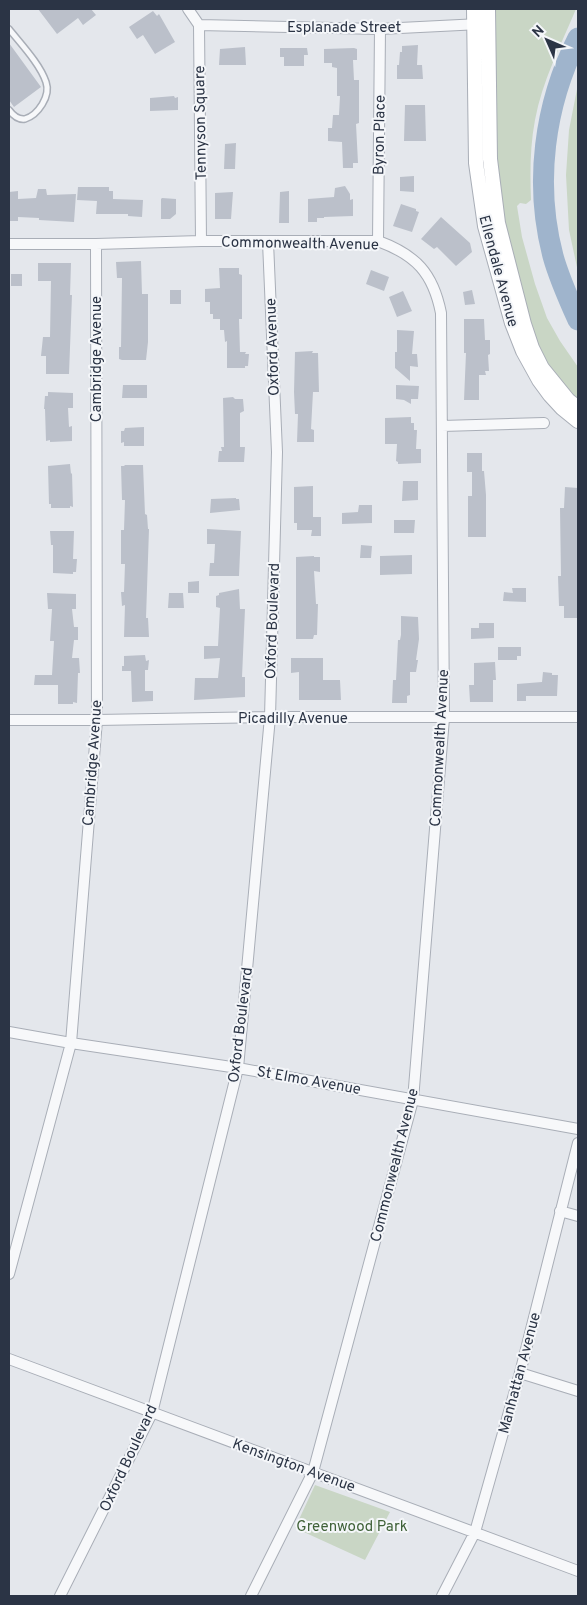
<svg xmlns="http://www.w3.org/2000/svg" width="587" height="1605" viewBox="0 0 587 1605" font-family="Overpass,sans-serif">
  <rect width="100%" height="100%" fill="#e4e7ec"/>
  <path fill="#c9d6c5" d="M493,9H576C561,45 542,81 535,120C530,146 530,173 531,200L526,204L520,203L517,206L522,237L535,284L547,318L560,341L578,367V401L568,390L544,358L533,332L508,247L495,173Z
    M578,84V272L569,230L566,175L569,130Z
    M315,1485L390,1512L365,1560L295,1528Z"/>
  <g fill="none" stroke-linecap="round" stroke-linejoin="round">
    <path stroke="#9fb4cc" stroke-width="21" d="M578,38C544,105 534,184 553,256C559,278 569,300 578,320"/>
  </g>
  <path fill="#bbc0ca" d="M38,9H91L96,15L83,25L78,18L57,34Z
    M153,11L157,16L159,14L175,42L155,54L143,35L137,39L129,27Z
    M9,43L41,87L14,107L9,100Z
    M418,45L417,65H422L423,79H397V65H399L400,52H402V46Z
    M245,47L246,65H219L220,49Z
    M280,48H307L308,55H304V66H284V57H280Z
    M354,48L357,49V60H353L354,80H359V123L356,124L358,163H353V168H343L342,142L328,141V128H332L333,115H339L340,96H337V68L332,67V63H324V49Z
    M174,96L175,98L178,97V110L150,111V98Z
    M405,105H425L426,141H404Z
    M236,143L235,169H224L225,144Z
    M414,176V192L400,191V177Z
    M345,186L350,194V200L353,199V216L324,217V218H317V222H308V199L334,197L335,188Z
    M78,187H109V191H113V199L143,200L142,217L128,216V214H96L97,201L77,200Z
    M38,189H46L47,195L76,194L74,222L39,220V218L18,217V221H9V192L18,191V199L36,198Z
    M289,191V223H279L280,192Z
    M233,192L231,219H215V193Z
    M162,198L176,199V214L170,219H161V199Z
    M401,204L416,209V211L419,212L412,232L393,226Z
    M441,217L470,243L472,252L456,266L437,247L434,249L421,239Z
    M141,261L142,294H148V342L146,360H122L119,359V347H121L122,278H117L116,262Z
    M38,263H71L70,295H72L69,374H46V356H41L43,337H50L51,281H38Z
    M219,268H239V274L242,275V319H239L240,352H246L245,354H249L248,366H245V368H227V341L225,342L224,330H220V319H213V314H210V302H205V289L220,288Z
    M371,270L389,277L384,291L366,284Z
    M11,274H22V286H11Z
    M170,290H181V304H170Z
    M472,290L475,304L465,305L463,292Z
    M403,291L412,311L397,317L389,297Z
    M464,319H484L485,340H490V354L488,355L489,371H485L486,375H479V400H464L466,353H464Z
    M397,330L414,331L412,354H417L418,367L410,366V381L395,368V352H397Z
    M313,351L312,353H318L319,392H313L311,429L314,430V442H297L298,414H295L294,392L295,352Z
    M123,385H147V398H122Z
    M396,385L419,386L418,399H411V404L404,400L396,399Z
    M48,392L73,393V408H68L69,427L72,426V441L50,442V440L46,441L45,409H44L45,396H48Z
    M233,397L235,399H243L244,411L240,413V447H245L244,462H218L219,451H222L221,447H224L223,398Z
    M411,417V423H414V430H417L416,449H421V463L398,464V462L396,461L397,444H385V418Z
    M144,427V446H124V442L121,443V431H124L125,428Z
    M467,453H482V471H484L486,495V537H468V496H472V472H467Z
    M70,464L71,474L72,473L73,507L70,506V508H51V504H49L48,466Z
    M124,465H143L145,514L147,515L148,529H149L146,618H148L149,637H124L125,605L122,606L121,592H124L125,564H121V530H124L125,500H122L121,466H125Z
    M403,481H418V500L402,501Z
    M313,486V517H321V536H311L312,530H297V523H294V487Z
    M565,487L578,488V618H564V606H559L558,576H561L560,508H564Z
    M236,498V499H239L240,510L210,513L211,499Z
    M359,505H372V523L342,524V513L358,512Z
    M394,520H415L414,533H394Z
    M207,529L241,531L239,576H209L210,563H214L215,544H207Z
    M50,531H74L73,559H77L76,572H73V574L53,573V545H51Z
    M361,545L372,546L371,558H360Z
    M412,555V574L380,575V556Z
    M314,556V557H320V572L314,571L316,604H318L317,635H314L313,639H296V557Z
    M199,581V593H188V582Z
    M512,588H526V602L503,601L504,592L513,593Z
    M239,589L240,609H245L242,677H245V697L194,700L195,678H218L220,658L204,659V646H218L220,608L216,607V596L219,595V593Z
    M47,593L76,594V609H72L74,627H78V640H74L72,658H79L80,673H78L77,703L73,702V704H58V685H34L35,675H52L54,641H50L52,609H48Z
    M169,593H183L184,608H168Z
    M401,616L418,617L419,639L416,660H418L416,672H410V695L407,696V703H392L393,680H396L398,640H400L401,635Z
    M479,623H494V638L471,639V628H479Z
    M498,647H521V656H517V660H498Z
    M145,655L146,661L149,660L148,670H145V691H153V701L132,702L131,671H122V666H124V656Z
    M291,658H323V680H340L341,700H299V672L291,673Z
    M495,662L496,680H493V702H470L469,685H474V663Z
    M543,672L552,673V675H558L557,696H526V701H517V684L542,682Z"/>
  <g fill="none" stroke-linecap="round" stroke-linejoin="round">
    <g stroke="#a9aeb7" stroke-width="8">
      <path id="lane" d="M9,29C21,44 40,64 46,82C51,96 38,115 25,119C18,120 12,114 9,110"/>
    </g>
    <g stroke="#a9aeb7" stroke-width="12">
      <path id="street" d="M188,9L199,25L201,241
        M199,25L380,29L480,24
        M378,241L380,29
        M9,244H96L201,241H378C416,255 433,273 441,313L444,718L413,1100L313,1472L251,1596
        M442,426L544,423
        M9,720H97L270,717H578
        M9,1032L71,1043L238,1068L578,1129
        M560,1211L578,1216
        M9,1274L71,1043L97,720L96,244
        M9,1359L578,1571
        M520,1373L578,1391
        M60,1596L152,1413L238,1068L270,717L277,452L268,242
        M442,1596L475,1532L520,1373L578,1143"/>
    </g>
    <g stroke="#a9aeb7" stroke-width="16">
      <path id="secondary" d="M474,9L476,163L485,226L512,323L523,351L539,380L550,395L562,408L578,421
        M488,9L490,159L498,223L524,324L532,348L542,368L568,400L578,408"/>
    </g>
    <use href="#lane" stroke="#f7f8fa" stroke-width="5"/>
    <use href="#street" stroke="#f7f8fa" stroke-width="10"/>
    <use href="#secondary" stroke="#fff" stroke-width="14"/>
  </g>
  <g text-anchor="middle" stroke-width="4" stroke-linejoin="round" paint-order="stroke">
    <g font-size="15" fill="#2b3445" stroke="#f4f6f9">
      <text x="344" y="32">Esplanade Street</text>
      <text transform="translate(200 123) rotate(-91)" y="5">Tennyson Square</text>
      <text transform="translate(379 135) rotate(-89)" y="5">Byron Place</text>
      <text transform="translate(300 243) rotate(1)" y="5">Commonwealth Avenue</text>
      <text transform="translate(499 271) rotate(75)" y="5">Ellendale Avenue</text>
      <text transform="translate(272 347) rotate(-92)" y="5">Oxford Avenue</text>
      <text transform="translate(96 359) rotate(-90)" y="5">Cambridge Avenue</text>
      <text transform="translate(272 621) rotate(-88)" y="5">Oxford Boulevard</text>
      <text x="293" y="723">Picadilly Avenue</text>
      <text transform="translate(439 748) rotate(-87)" y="5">Commonwealth Avenue</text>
      <text transform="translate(92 763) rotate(-86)" y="5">Cambridge Avenue</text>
      <text transform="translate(240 1025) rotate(-83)" y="5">Oxford Boulevard</text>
      <text transform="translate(309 1080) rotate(10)" y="5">St Elmo Avenue</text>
      <text transform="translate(394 1165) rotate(-76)" y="5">Commonwealth Avenue</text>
      <text transform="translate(519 1373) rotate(-75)" y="5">Manhattan Avenue</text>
      <text transform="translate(128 1458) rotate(-65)" y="5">Oxford Boulevard</text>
      <text transform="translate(294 1465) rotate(20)" y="5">Kensington Avenue</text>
    </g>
    <g font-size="15" fill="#3f6138" stroke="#f4f6f9">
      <text x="352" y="1531">Greenwood Park</text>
    </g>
  </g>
  <rect width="587" height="1605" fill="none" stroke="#2b3445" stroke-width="20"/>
  <g transform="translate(547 40) rotate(315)" stroke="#f4f6f9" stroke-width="4" paint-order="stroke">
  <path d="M0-4L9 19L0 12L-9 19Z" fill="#2b3445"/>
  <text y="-8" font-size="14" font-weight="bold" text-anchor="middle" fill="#2b3445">N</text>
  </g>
</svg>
